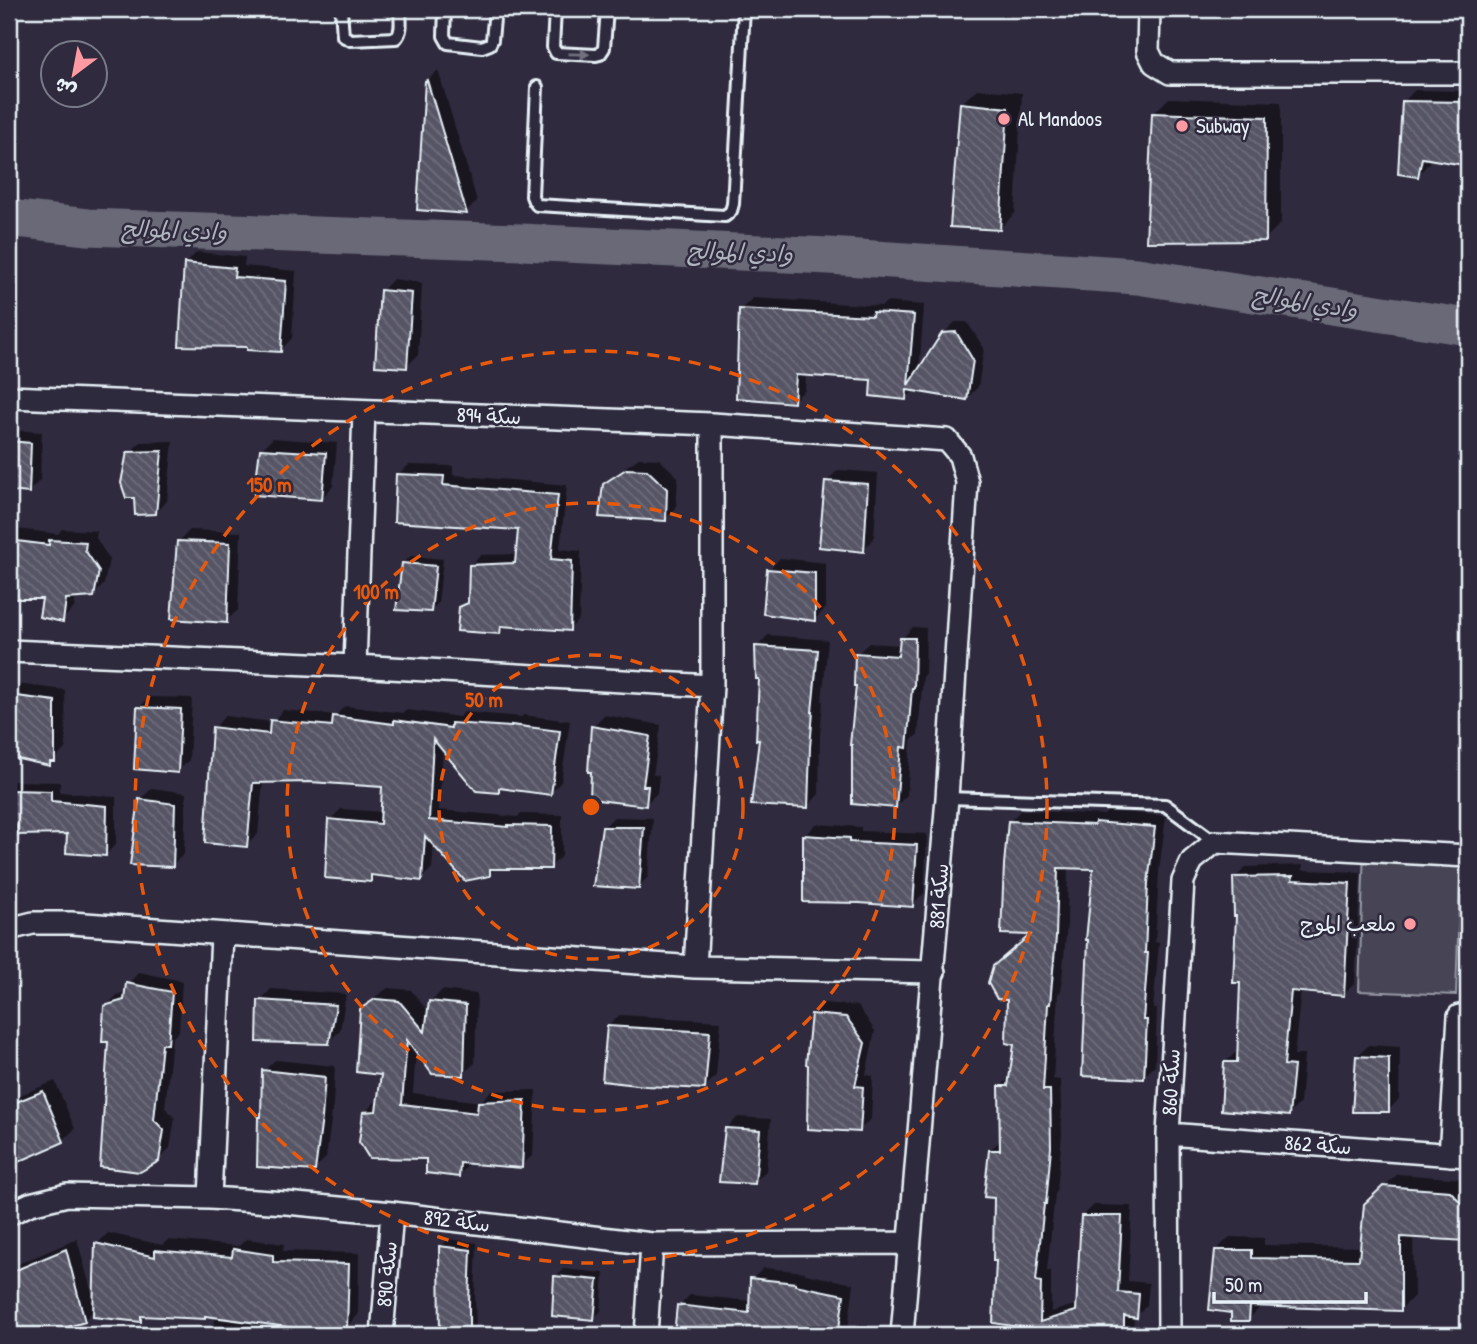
<svg xmlns="http://www.w3.org/2000/svg" width="1477" height="1344" viewBox="0 0 1477 1344" font-family="'Patrick Hand','Playpen Sans Arabic',sans-serif">
  <defs>
    <pattern id="building-back-hatch" width="6" height="6" patternUnits="userSpaceOnUse" patternTransform="scale(1.75)"><rect width="6" height="6" fill="#575565"/><path d="M-1 5l2 2M0 0l6 6M5-1l2 2" fill="none" stroke="#6f6e7c"/></pattern>
  </defs>
  <rect width="100%" height="100%" fill="#2f2a3d"/>
  <filter id="ink" filterUnits="userSpaceOnUse"><feTurbulence type="fractalNoise" baseFrequency=".0143" numOctaves="2"/><feDisplacementMap in="SourceGraphic" scale="14" xChannelSelector="R" yChannelSelector="G"/><feConvolveMatrix kernelMatrix="1 2 1 2 8 2 1 2 1" color-interpolation-filters="sRGB"/></filter>
  <g filter="url(#ink)">
    <path fill="#464455" stroke="#979aa6" stroke-width="2" d="M1364,848L1461,851L1456,995L1359,991Z"/>
    <path fill="#0007" d="M438,70L477,201L466,212L427,81Z
      M977,89L1022,93L1015,213L1000,228L961,104Z
      M1415,90L1468,91V159L1464,163L1430,158L1429,163L1418,175L1404,101Z
      M1169,98L1281,102V223L1265,239L1154,113Z
      M197,252L245,257L244,266L296,271L292,338L281,350L186,263Z
      M393,279L422,283L418,355L406,367L382,291Z
      M753,298L882,306L886,302L924,305L919,372L943,334L955,322H967L984,348L978,387L967,398L915,390L906,398L873,378L806,374L805,390L793,401L741,309Z
      M9,430L42,432L40,480L29,491L9,490Z
      M273,438L337,443L333,486L322,498L261,450Z
      M173,441L167,501L156,513L129,453L141,442Z
      M639,458L659,459L678,477L676,508L665,519L605,485L617,473Z
      M409,465L453,466V475L567,485L560,549L581,551L579,619L569,630L507,625L500,632L461,608L470,599L471,565L481,555L518,554L520,528L398,475Z
      M838,470L878,473L874,538L863,550L827,481Z
      M9,528L58,534L62,529L97,531L96,538L109,559L104,584L93,596L76,597L74,608L62,620L44,597H9Z
      M190,530L241,532L238,610L226,621L179,541Z
      M411,556L443,559L438,603L431,610L403,563Z
      M780,558L826,563V608L815,619L769,570Z
      M913,627L926,628L925,675L923,677L918,734L911,741L907,795L896,806L858,684L857,654L869,643L901,645L902,639Z
      M768,635L828,640L822,701H823L820,735L819,794L808,806L761,738L760,678L757,647Z
      M16,684L65,690L66,748L50,764L9,756V691Z
      M150,697L192,698L189,760L177,771L138,708Z
      M345,706L403,713L407,710L459,717L464,712L522,717L523,715L570,721L561,782L550,793L502,787L498,791L443,747L439,810L518,817L521,814L562,815V856L550,867L496,868L489,874L434,843L432,868L421,879L376,874L370,880L330,820L341,809L383,812L384,786L310,781H263L258,834L247,845L214,728L225,716L272,722L283,710L336,715Z
      M604,715L661,725L653,775H659L657,793L645,805L592,727Z
      M12,781L60,782V792L116,797V844L106,854L69,832L19,822L9,827V782Z
      M152,788L186,793L184,854L172,865L140,800Z
      M1021,810L1104,815L1108,811L1166,816L1159,871L1155,942L1159,943L1153,1009H1157L1155,1066L1143,1077L1095,868L1068,866L1067,924L1061,991L1058,994L1053,1079L1060,1080L1062,1134L1057,1191L1055,1194L1047,1271H1051V1312L1078,1304L1083,1216L1094,1205L1132,1206L1128,1281L1149,1283L1147,1305L1136,1316H1134L1133,1335H1075L1076,1329L1045,1328L1044,1335H995L997,1260L996,1197L990,1150L1002,1139L1001,1086L1012,1076L1033,934L1010,821Z
      M614,817L653,818L648,877L638,887L604,827Z
      M816,824L861,827V831L927,834L924,893L912,905L805,835Z
      M1303,865L1302,870L1361,872L1355,983L1344,994L1301,990L1294,1055H1304L1300,1103L1289,1114L1226,1062L1237,1051L1239,1052L1242,981L1235,878L1246,867Z
      M139,972L182,981L179,1031L172,1038L165,1108L175,1118L170,1148L158,1160L110,1040L106,1007L117,995L127,992L128,984Z
      M388,988L411,990L429,1013L431,1002L442,990L477,994L475,1063L463,1074L416,1049L413,1093L480,1102L491,1091L536,1090L533,1155L521,1166L471,1162L459,1175L427,1157L364,1113L376,1101H379L383,1073L362,1009L374,998Z
      M271,989L346,994L340,1031L328,1042L260,1001Z
      M824,1003L858,1006L875,1031L866,1075L873,1076L871,1119L859,1130L812,1014Z
      M620,1015L721,1021L716,1076L705,1087L608,1026Z
      M1369,1045L1400,1047L1399,1099L1388,1111L1357,1056Z
      M275,1060L335,1066L333,1105L326,1158L314,1169L260,1118L263,1115L264,1071Z
      M55,1081L75,1129L63,1140L21,1159L9,1170V1104L18,1096Z
      M738,1117L771,1119L766,1171L754,1182L726,1129Z
      M1398,1174L1463,1179L1468,1184V1237L1465,1239L1413,1236L1414,1296L1401,1309L1261,1306L1248,1320L1216,1250L1230,1237L1264,1238V1245L1362,1247L1379,1191Z
      M108,1233L162,1245L168,1240L239,1246L246,1239L284,1244L283,1251L359,1253L358,1315L347,1326H214L215,1318L146,1315L140,1320L94,1310L84,1320L39,1334L40,1335H9V1268L77,1239L94,1301L97,1244Z
      M448,1239L477,1243L475,1295L476,1330L471,1335H441V1247Z
      M764,1268L805,1272V1274L854,1284L847,1335H675L679,1306L690,1295L751,1301L752,1279Z
      M563,1269L604,1273L601,1311L593,1319L556,1277Z"/>
    <g fill="none" stroke-linecap="round" stroke-linejoin="round">
      <path stroke="#696978" stroke-width="37" d="M9,218L87,227L521,242L829,256L1137,276L1468,327"/>
    </g>
    <path fill="url(#building-back-hatch)" stroke="#e8f1f8" stroke-width="2" d="M427,80L467,214L417,210L425,81Z
      M1402,101L1466,102L1464,165L1422,158L1418,177L1398,174Z
      M960,103L1008,108L1000,230L950,227Z
      M1152,113L1267,117L1266,241L1146,242Z
      M184,263L235,268L234,277L286,281L281,352L247,350V347L179,346Z
      M380,290L412,293L407,368L375,366Z
      M739,309L872,316L873,312L914,315L908,385L942,333L956,332L973,360L967,400L907,390L906,400L870,396L871,380L796,375L794,403L736,398Z
      M9,441L31,443L29,493L9,491Z
      M260,449L326,453L322,500L254,495Z
      M162,451L156,514L135,515L134,498H126L121,483L127,452Z
      M626,469L647,470L667,489L666,521L599,517L603,484Z
      M396,474L444,476L443,485L558,495L551,559L572,561L570,631L501,626L500,634L457,631L459,607L468,603L469,565L515,563L518,530L394,522Z
      M825,481L868,484L864,552L819,547Z
      M9,540L49,545V540L86,542L85,550L99,571L94,597L66,599L63,622L39,617L42,599H9Z
      M177,541L230,543L227,623L171,619Z
      M402,563L436,566L431,612L396,610Z
      M767,569L815,573V621L763,614Z
      M900,638H915L914,688H912L907,748L901,747L896,808L852,804V745H850L856,686H854L855,653L898,656Z
      M755,646L818,650L812,712H813L810,747L808,808L751,805L759,740H756L759,679H756Z
      M9,695L55,701V762H50V766L9,757Z
      M137,707L181,709L178,773L134,769Z
      M333,716L394,724V720L451,728V723L511,727V725L560,731L551,795L499,788V793L476,791L433,739L429,820L508,827V825L552,826L551,869H490V876L465,881L425,836L422,881L371,875V882L325,878L328,819L380,824L382,787L310,782L253,783L247,847L205,843L212,727L269,734L270,720L332,726Z
      M591,726L650,736L643,786H648L646,806L590,799L591,772H588Z
      M9,790L51,791V801L107,806L106,856L66,853L67,834L17,835V825L9,829Z
      M139,799L175,804L173,867L130,865Z
      M1008,821L1094,825L1095,822L1155,827L1148,883L1145,953H1148L1143,1020H1147L1144,1079L1082,1076L1088,940H1086L1093,869L1058,868L1056,937L1050,1004H1048L1043,1090H1050L1051,1147L1046,1204H1044L1036,1281L1041,1282L1040,1322L1076,1311L1081,1216H1122L1118,1292L1139,1294L1137,1318L1124,1316V1334L1040,1330L993,1323L996,1261H993L994,1198L984,1197L989,1150H1000L999,1086H1008L1014,1045L1006,1043L1007,1000L997,999L988,983L993,966L1030,935L1001,934L1004,865Z
      M602,827H644L639,889L593,886Z
      M803,835L850,838V842L917,845L913,907L859,903L803,902Z
      M1293,876L1292,880L1350,883L1344,996L1291,991L1284,1065L1294,1066L1289,1116L1221,1110L1224,1062H1237L1240,983H1233L1236,916H1234L1233,877Z
      M126,983L172,992L168,1044H162L154,1120L164,1130L159,1161L140,1172L100,1167L108,1042H102L104,1006L124,1000Z
      M375,999L399,1001L425,1032L429,1001L466,1005L464,1076L432,1074L407,1040L402,1104L477,1113L478,1102L525,1100L522,1168L460,1163L459,1177L426,1173V1159L369,1158L359,1142L363,1112L376,1111L381,1075L356,1072L360,1009Z
      M258,1000L336,1005L329,1044L257,1042Z
      M811,1014L846,1017L865,1043L855,1086L863,1087L860,1132L807,1129L808,1065L806,1064Z
      M607,1026L710,1032L705,1089L646,1086L602,1081Z
      M1356,1056L1389,1058V1112H1352Z
      M262,1070L325,1077L322,1118L315,1171L257,1167L258,1117H261Z
      M43,1091L64,1142L9,1166V1105Z
      M725,1128L760,1130L755,1184L719,1182Z
      M1383,1186L1450,1191L1467,1209L1466,1241L1401,1237V1311L1250,1306L1249,1321H1231V1313L1209,1310L1215,1250H1252V1258L1359,1260L1364,1204Z
      M95,1243L155,1257V1250L232,1257L233,1249L273,1255V1262L349,1264L347,1328H295L205,1316V1319L141,1316V1322L93,1317Z
      M439,1246L471,1250L469,1303V1335H440Z
      M66,1249L85,1322L40,1335H9V1273Z
      M554,1276L598,1280L594,1320L552,1316Z
      M750,1278L795,1283V1285L844,1295L838,1335H674L677,1305L749,1313Z"/>
    <g fill="none" stroke-linecap="round" stroke-linejoin="round">
      <g stroke="#e8f1f8" stroke-width="16">
        <path id="service" d="M341,9L343,36L351,40L396,38C403,31 400,19 400,9
          M445,9L444,36L448,43L482,47L490,44L492,40L495,9
          M555,9L553,47L556,53L596,55L600,54L604,48L607,9
          M537,87L532,196L534,201L537,205L725,216L731,211L733,204L744,9
          M947,798L1165,805L1215,842"/>
      </g>
      <g stroke="#e8f1f8" stroke-width="26">
        <path id="minor" d="M1149,9L1148,51L1154,63L1170,73H1468
          M9,397L712,424L947,440L960,456L967,482L947,798L902,1335
          M9,651L355,666L712,686
          M355,666L364,411
          M9,929L33,923H71L695,967L934,972
          M695,967L712,686V424
          M1168,1134L1468,1156
          M1450,1155L1459,1016
          M210,1198L222,935
          M9,1214L30,1204L67,1195L210,1198L286,1203L392,1213L652,1244L908,1243
          M382,1335L392,1213
          M646,1335L652,1244
          M1169,1335L1168,1134L1183,881L1192,861L1215,842L1468,856"/>
      </g>
      <use href="#service" stroke="#2f2a3d" stroke-width="10"/>
      <use href="#minor" stroke="#2f2a3d" stroke-width="21"/>
    </g>
    <defs><path id="oneway-solid" d="M-6-.8H1V-3.2L6.5 0L1 3.2V.8H-6Z" transform="scale(1.75)"/></defs>
    <use fill="#70707e" href="#oneway-solid" transform="translate(579 54) rotate(1)"/>
  </g>
  <g fill="none" stroke="#e8590c" stroke-width="3.5" stroke-dasharray="12 9">
    <circle cx="591" cy="807" r="152"/>
    <circle cx="591" cy="807" r="304"/>
    <circle cx="591" cy="807" r="456"/>
  </g>
  <g fill="#ff9aa2" stroke="#2f2a3d" stroke-width="2.5">
    <circle cx="1004" cy="119" r="7"/>
    <circle cx="1182" cy="126" r="7"/>
    <circle cx="1410" cy="924" r="7"/>
  </g>
  <g text-anchor="middle" stroke-width="5" stroke-linejoin="round" paint-order="stroke">
    <g font-size="21" fill="#e8f1f8" stroke="#2f2a3d" text-anchor="start">
      <text x="1018" y="126">Al Mandoos</text>
      <text x="1196" y="133">Subway</text>
      <text x="1396" y="931" text-anchor="end">ملعب الموج</text>
    </g>
    <g font-size="21" fill="#e8f1f8" stroke="#2f2a3d">
      <text transform="translate(489 416) rotate(2)" y="7">سكة 894</text>
      <text transform="translate(939 896) rotate(-86)" y="7">سكة 881</text>
      <text transform="translate(1171 1082) rotate(-87)" y="7">سكة 860</text>
      <text transform="translate(1318 1145) rotate(4)" y="7">سكة 862</text>
      <text transform="translate(457 1221) rotate(7)" y="7">سكة 892</text>
      <text transform="translate(387 1274) rotate(-85)" y="7">سكة 890</text>
    </g>
    <g font-size="23" font-style="italic" fill="#afb4be" stroke="#2f2a3d">
      <text transform="translate(174 230) rotate(2)" y="8">وادي الموالح</text>
      <text transform="translate(740 252) rotate(2)" y="8">وادي الموالح</text>
      <text transform="translate(1305 302) rotate(9)" y="8">وادي الموالح</text>
    </g>
  </g>
  <circle cx="591" cy="807" r="10" fill="#e8590c" stroke="#2f2a3d" stroke-width="3.5"/>
  <g font-size="21" text-anchor="middle" font-weight="bold" fill="#e8590c" stroke="#2f2a3d" stroke-width="5" stroke-linejoin="round" paint-order="stroke">
    <text x="269" y="492">150 m</text>
    <text x="376" y="599">100 m</text>
    <text x="484" y="707">50 m</text>
  </g>
  <rect width="1477" height="1344" fill="none" stroke="#2f2a3d" stroke-width="35"/>
  <rect x="18" y="18" width="1442" height="1309" fill="none" stroke="#e8f1f8" stroke-width="2.5" filter="url(#ink)"/>
  <g transform="translate(74 74) rotate(212)"><circle r="33" fill="#2f2a3d" stroke="#797a88" stroke-width="2"/>
  <path d="M0-5L12 26L0 18L-12 26Z" fill="#ff9aa2"/>
  <text y="-10" font-size="19" font-weight="bold" text-anchor="middle" fill="#e8f1f8">ش</text>
  </g>
  <path d="M1214 1292v10h152v-10" fill="none" stroke="#e8f1f8" stroke-width="3.5"/>
  <text x="1225" y="1292" font-size="21" fill="#e8f1f8" stroke="#2f2a3d" stroke-width="5" paint-order="stroke">50 m</text>
</svg>
